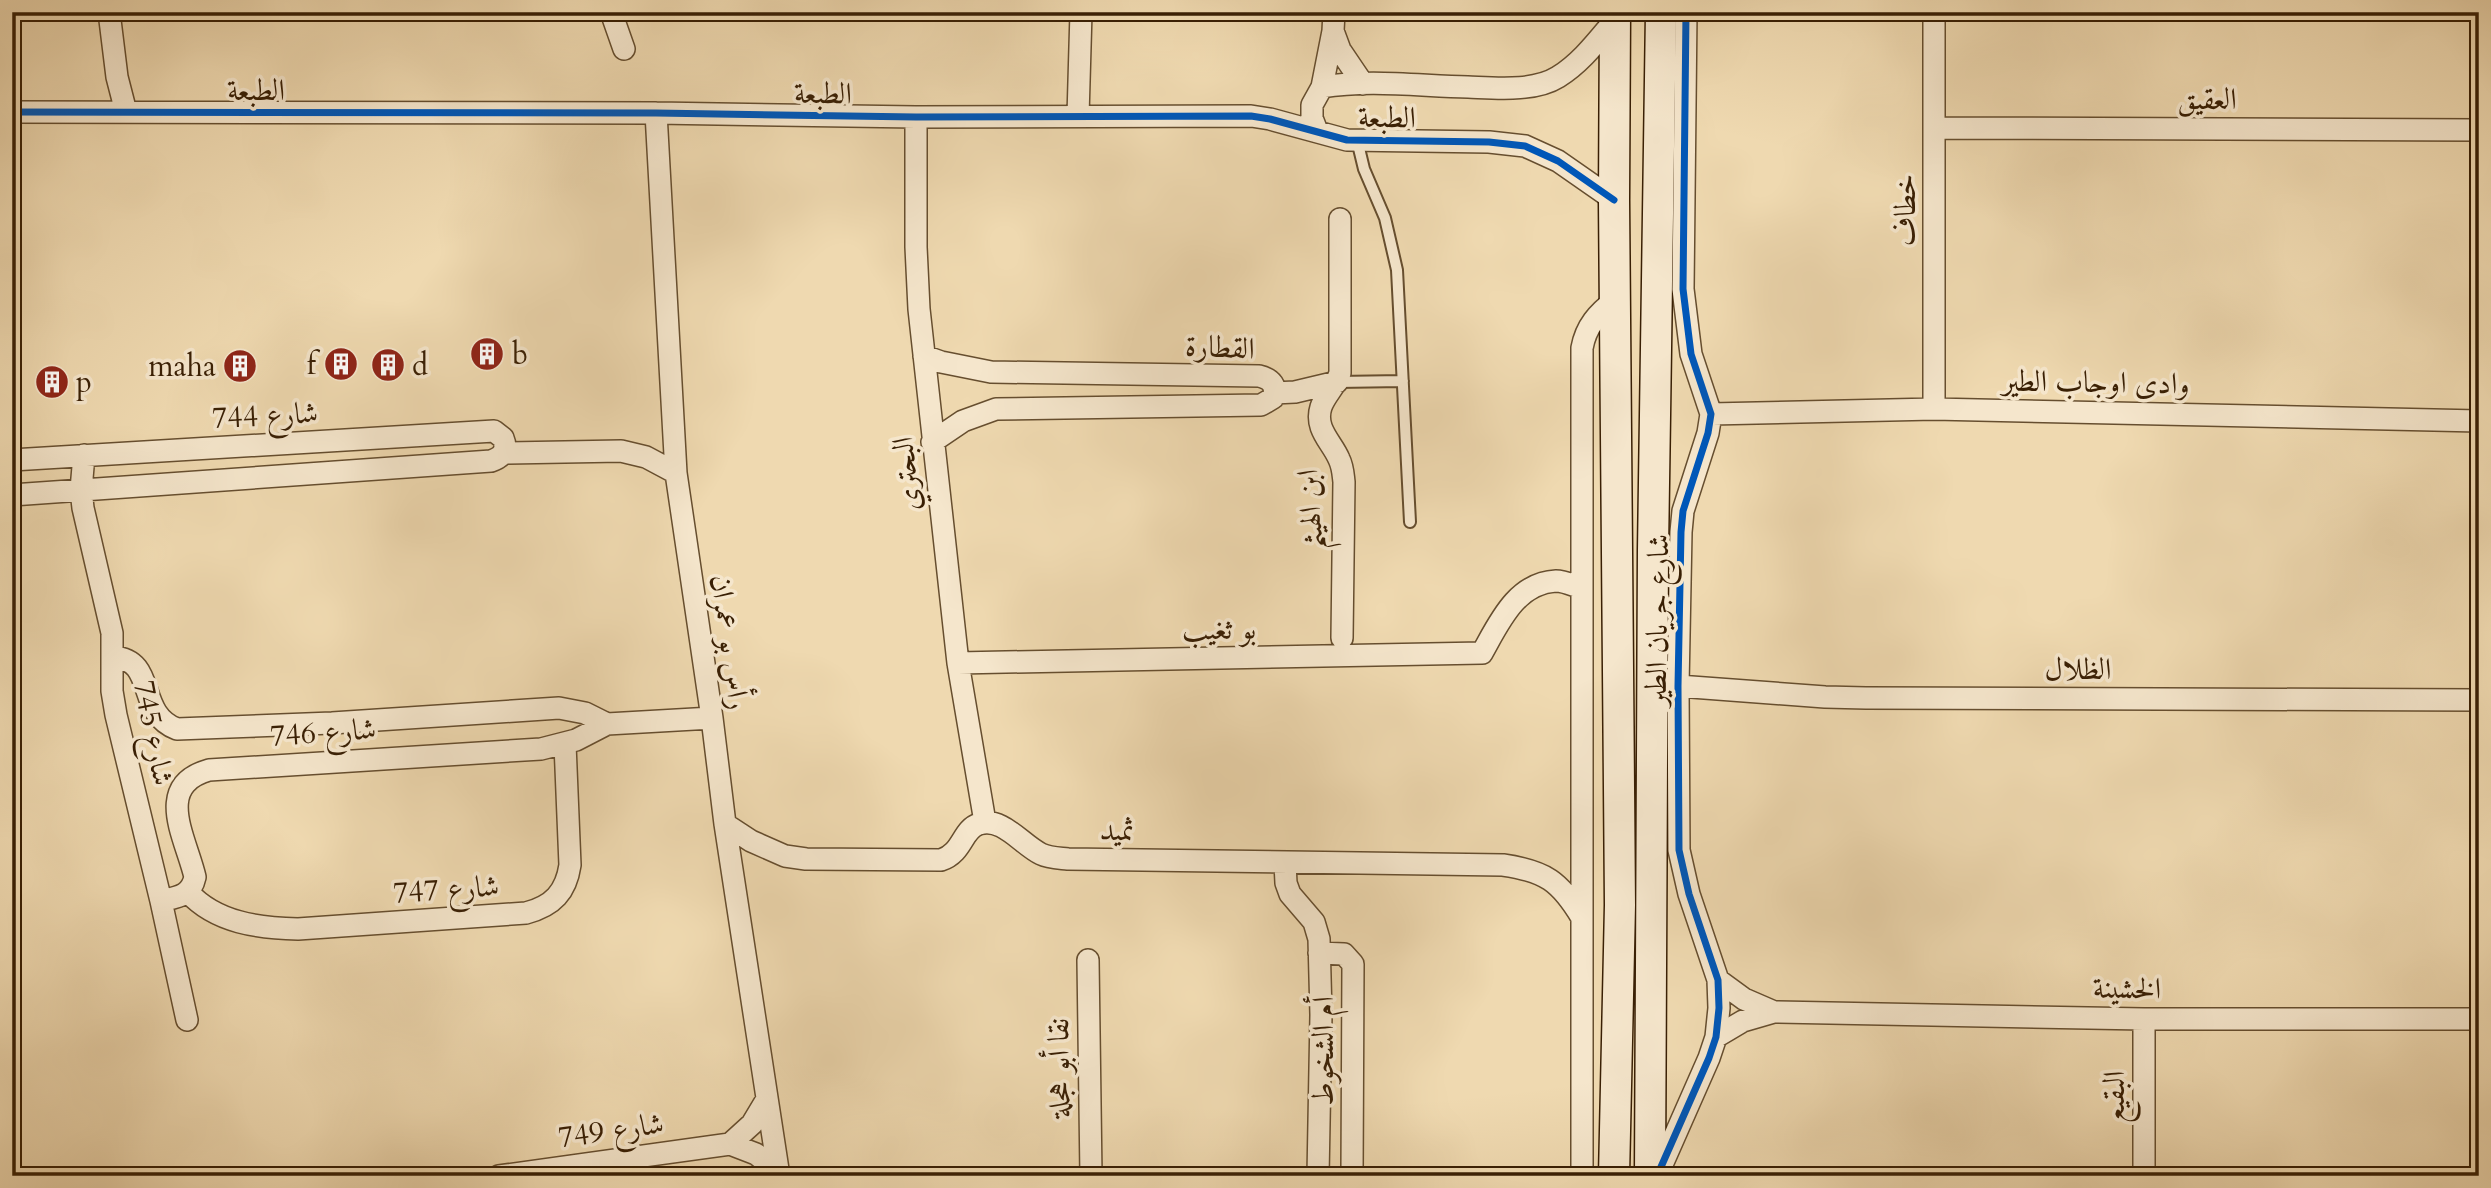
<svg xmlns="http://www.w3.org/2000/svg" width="2491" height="1188" viewBox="0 0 2491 1188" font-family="Cardo,Amiri,serif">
  <rect width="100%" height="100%" fill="#efd9b0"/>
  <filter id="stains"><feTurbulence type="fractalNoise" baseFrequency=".00286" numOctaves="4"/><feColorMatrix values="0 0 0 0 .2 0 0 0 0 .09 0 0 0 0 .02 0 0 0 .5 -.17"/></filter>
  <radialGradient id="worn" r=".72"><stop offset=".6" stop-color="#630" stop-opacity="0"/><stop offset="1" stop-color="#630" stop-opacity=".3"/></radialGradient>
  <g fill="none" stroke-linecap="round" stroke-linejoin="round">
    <g stroke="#664e2f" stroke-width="14">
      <path id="lane" d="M1357,140L1364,169L1385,218L1397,270L1410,522
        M1337,382L1403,381"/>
    </g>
    <g stroke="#664e2f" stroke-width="24">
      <path id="street" d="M109,12L117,77L126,112
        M611,12L624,49
        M1333,31L1340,50L1363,84
        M1322,87C1369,79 1420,86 1468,87C1495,88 1534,92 1558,77C1581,63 1598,40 1615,20
        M12,112L656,113L916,117L1251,116L1270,119L1347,140L1489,142L1525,146L1558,161L1614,200
        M656,113L676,473L712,718L725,824L779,1176
        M1078,116L1081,12
        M916,117V247L919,309L958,663L985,822
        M1935,128L2479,130
        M1317,131L1312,118V105L1322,87L1333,31L1334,12
        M1340,219V373C1336,386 1325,395 1321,407C1314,429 1332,442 1339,459C1343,467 1343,474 1344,482L1342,638
        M924,356L941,362L991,372L1259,376C1272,379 1277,386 1273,398L1261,405L996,409L963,421L932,442
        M1274,393L1295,392L1337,382
        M1934,409V12
        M1711,414L1934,409L2479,421
        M504,453L621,451L646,457L676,473
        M84,455L81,490L83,508L112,633V691L116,715L161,901L187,1020
        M12,460L494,431L503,438C508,450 503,457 491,461L12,495
        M113,657C158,660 135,713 177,729L332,723L559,708L585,713L607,724
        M958,663L1482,653C1499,623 1516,583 1556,581C1565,581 1574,586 1582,588
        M1678,686L1825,697L1866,698L2479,700
        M725,824L751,841L785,856L806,859L941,860C963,853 962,829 979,824C1002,816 1022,845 1041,854C1049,858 1059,858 1068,859L1503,865C1545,871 1560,881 1582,918
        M1285,863L1286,883L1290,894L1314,922L1319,939L1321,1015L1318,1176
        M188,892C216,923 259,928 298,929L526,913C553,906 566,892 570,865L565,744
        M161,901C178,897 191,896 195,877C186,838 153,786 209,770L541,749L576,740L607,724L712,718
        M1319,953L1344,954L1353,964L1352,1176
        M1088,960L1091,1176
        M1718,980L1744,999L1774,1012
        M1716,1037L1743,1021L1774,1012L2144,1019H2479
        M730,1144L752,1124L767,1099
        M499,1176L730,1144L756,1154L778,1171
        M1582,1176V348C1586,326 1598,313 1615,300
        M1657,1176L1709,1058L1716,1037L1719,1008L1718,980L1689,894L1679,850L1678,686L1681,532L1683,511L1708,433L1711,414L1691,354L1683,289L1686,12
        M2144,1176V1019"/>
    </g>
    <g stroke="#391f04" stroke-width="33">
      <path id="secondary" d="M1614,1176L1620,905L1614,200L1615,12
        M1650,1176L1653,550L1661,12"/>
    </g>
    <use href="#lane" stroke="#f5e6cc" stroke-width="10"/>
    <use href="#street" stroke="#f5e6cc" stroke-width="21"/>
    <use href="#secondary" stroke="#f5e6cc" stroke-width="30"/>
    <g stroke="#f5e6cc" stroke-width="11">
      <path id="cycleway" d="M12,112L656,113L916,117L1251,116L1270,119L1347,140L1489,142L1525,146L1558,161L1614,200
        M1657,1176L1709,1058L1716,1037L1719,1008L1718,980L1689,894L1679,850L1678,686L1681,532L1683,511L1708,433L1711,414L1691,354L1683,289L1686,12"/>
    </g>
    <use href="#cycleway" stroke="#0057b8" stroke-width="7"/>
  </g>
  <defs>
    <g id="building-disc" transform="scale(1.75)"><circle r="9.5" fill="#8f2418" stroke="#f5e6cc"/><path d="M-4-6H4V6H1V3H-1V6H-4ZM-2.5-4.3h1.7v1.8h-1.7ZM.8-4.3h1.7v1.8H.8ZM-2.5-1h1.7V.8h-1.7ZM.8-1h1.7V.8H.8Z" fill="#fff"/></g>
  </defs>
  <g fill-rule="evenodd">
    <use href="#building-disc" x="487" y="354"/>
    <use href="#building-disc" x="341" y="364"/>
    <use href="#building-disc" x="388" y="365"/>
    <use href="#building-disc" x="240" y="366"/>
    <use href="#building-disc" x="52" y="382"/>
  </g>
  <g text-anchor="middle" stroke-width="7" stroke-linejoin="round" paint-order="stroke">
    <g font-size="30" fill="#391f04" stroke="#f5e6cc">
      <text x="256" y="100">الطبعة</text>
      <text transform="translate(823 93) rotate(1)" y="10">الطبعة</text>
      <text x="2207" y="109">العقيق</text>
      <text transform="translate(1387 117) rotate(1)" y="10">الطبعة</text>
      <text transform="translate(1905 210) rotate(-90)" y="10">خطاف</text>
      <text transform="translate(1220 347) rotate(3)" y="10">القطارة</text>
      <text transform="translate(2096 382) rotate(1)" y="10">وادى اوجاب الطير</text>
      <text transform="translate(265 415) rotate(-3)" y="10">شارع 744</text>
      <text transform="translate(906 474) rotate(-96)" y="10">البحتري</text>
      <text transform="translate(1310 510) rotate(-94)" y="10">ابن الهيثم</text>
      <text transform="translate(1657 620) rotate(-89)" y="10">شارع جريان الطير</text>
      <text transform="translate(1219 629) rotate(-1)" y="10">بو ثغيب</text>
      <text transform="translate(730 642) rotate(82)" y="10">رأس بو عمران</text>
      <text x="2078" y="679">الظلال</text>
      <text transform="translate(323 732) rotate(-4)" y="10">شارع 746</text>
      <text transform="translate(154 733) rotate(79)" y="10">شارع 745</text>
      <text transform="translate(1117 830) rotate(1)" y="10">ثميد</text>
      <text transform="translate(446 889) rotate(-4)" y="10">شارع 747</text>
      <text transform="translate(2127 988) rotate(1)" y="10">الخشينة</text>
      <text transform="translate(1323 1051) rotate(-90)" y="10">أم الشخوط</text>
      <text transform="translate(1059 1068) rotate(-91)" y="10">نقا أبو هجلة</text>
      <text transform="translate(2114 1097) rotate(-90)" y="10">البقيع</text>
      <text transform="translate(611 1130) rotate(-8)" y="10">شارع 749</text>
    </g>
    <g font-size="30" fill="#391f04" stroke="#f5e6cc" text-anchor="start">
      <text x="512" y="364">b</text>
      <text x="316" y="374" text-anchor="end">f</text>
      <text x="412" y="375">d</text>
      <text x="216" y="376" text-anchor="end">maha</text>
      <text x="76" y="392">p</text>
    </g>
  </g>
  <rect width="2491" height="1188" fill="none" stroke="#efd9b0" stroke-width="42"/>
  <rect x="14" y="14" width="2463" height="1160" fill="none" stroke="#391f04" stroke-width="3.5"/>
  <rect x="21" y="21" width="2449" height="1146" fill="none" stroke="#391f04" stroke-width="2"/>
  <rect width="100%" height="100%" filter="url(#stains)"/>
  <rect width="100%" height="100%" fill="url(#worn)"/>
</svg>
